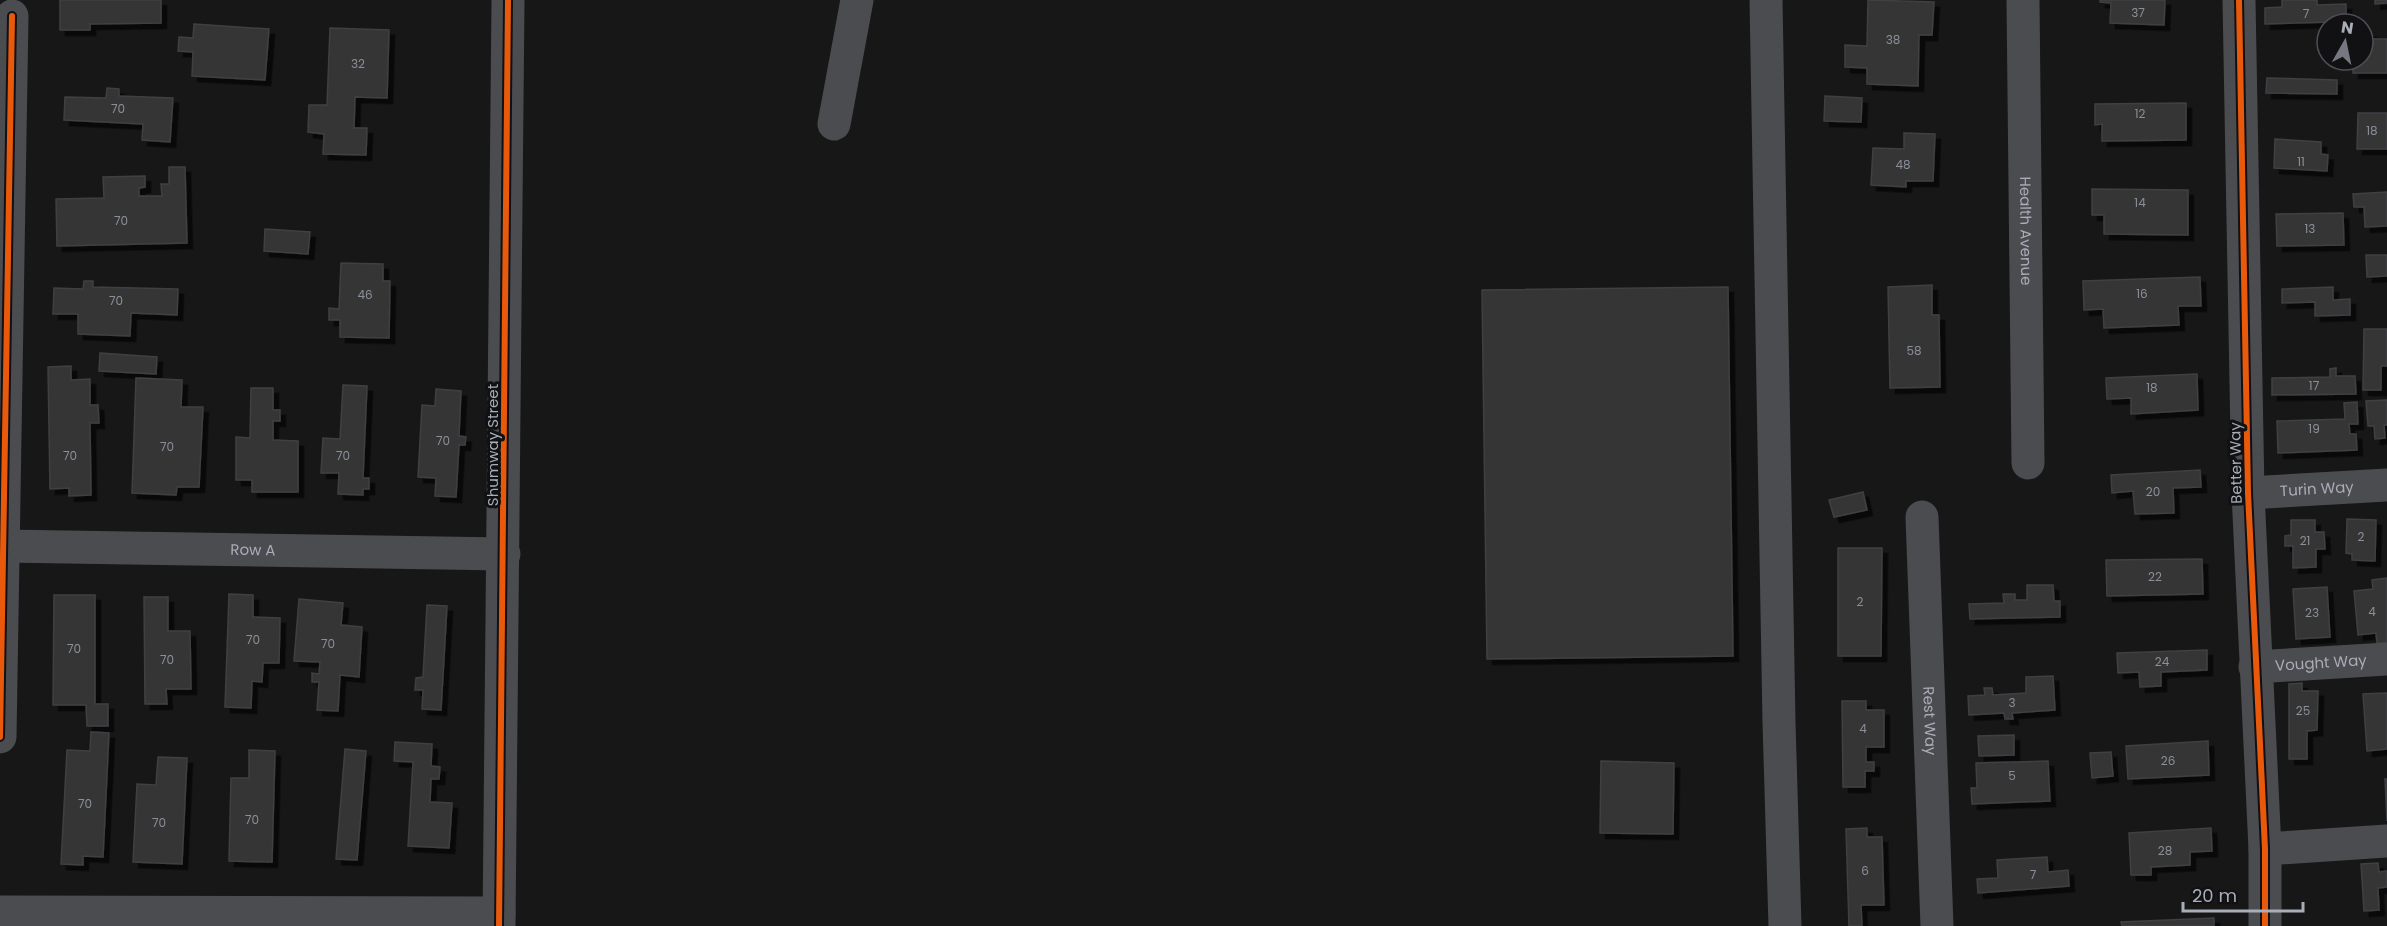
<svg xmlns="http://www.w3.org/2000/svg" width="2387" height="926" viewBox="0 0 2387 926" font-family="Poppins,sans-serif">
  <defs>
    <filter id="shadow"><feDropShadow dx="5.5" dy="5.5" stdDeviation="0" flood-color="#0009"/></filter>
  </defs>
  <rect width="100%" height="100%" fill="#171717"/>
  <path fill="#353536" stroke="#3f4043" stroke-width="1.5" filter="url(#shadow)" d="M60,0H161V23L90,24V30H60Z
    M1868,0L1934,2L1932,35H1919L1918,86L1867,84V68L1845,67V45L1867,46Z
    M2100,0H2165L2164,25L2110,23L2111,3L2100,2Z
    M2282,0H2317V5L2346,4V20H2339V24H2331V22L2265,24V8L2282,7Z
    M2375,0H2387V3L2375,4Z
    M194,24L269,29L265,80L192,76L193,52L178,51L179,37L193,38Z
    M330,28L389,30L387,98L355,97L354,128H367L366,155L323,154L324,134L308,132L309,105H327Z
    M2363,32H2371V39H2387V73H2353V60H2363Z
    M2267,78L2337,80V94L2266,93Z
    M107,88L119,89V96L173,98L170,142L142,140L143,124L64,120L65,97L106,98Z
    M1825,96L1862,98L1861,122L1824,121Z
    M2186,103V140L2102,141V124L2095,125V104Z
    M2358,113H2387V149H2357Z
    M1904,133L1935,134L1933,181H1906V187L1871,185L1873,148L1904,149Z
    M2275,139L2321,142V154L2328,155L2327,171L2274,168Z
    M169,167H185L187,243L57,246L56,199L104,198L103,177L145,176V187L139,188V196H162L161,184H169Z
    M2092,189L2188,190V235L2104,234V215H2092Z
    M2387,192V226L2365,227L2364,207H2354L2353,194Z
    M2343,213L2344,245L2277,246L2276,214Z
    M265,229L310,232L308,254L264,251Z
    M2366,255H2387V276L2367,277Z
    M341,263L383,264V281H390L389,338L340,337V320H329V308L339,309Z
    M2200,277L2201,306H2178L2179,325L2104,328L2103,309L2084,310L2083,281Z
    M84,281H93V287L178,289L177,315L131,313L130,336L78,334V314H53L54,288L83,289Z
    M1932,285V315H1939L1940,387L1890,388L1888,287Z
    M1728,287L1733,656L1487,659L1482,290Z
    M2333,287V300L2350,299V315L2315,316V302L2282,303V289Z
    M2364,329H2387V366H2381V390H2363Z
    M100,353L157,357L156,374L99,371Z
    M71,366V380L90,379V405H98L99,423H90L91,495L69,496V488L50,489L48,367Z
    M2336,368V376H2355L2356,394L2272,395V378L2330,377V369Z
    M2197,374L2198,410L2131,414V398L2107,399L2106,378Z
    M136,378L182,380L181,407H203L199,487H177L176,495L132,493Z
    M343,385L367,386L363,478H369V489H363V495L338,494L339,473H321L323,438L340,439Z
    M251,388H273V410H280V421H273V440L298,441V492H252V480H236V437L250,438Z
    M436,389L461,391L459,436L466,437L465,445H459L456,497L435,496L436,478L418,477L422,405L435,406Z
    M2387,400V425H2384L2385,438L2375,439L2374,426H2368L2366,401Z
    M2357,402L2358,424H2349L2350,434H2356L2357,450L2278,453L2277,421L2345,419L2344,403Z
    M2200,470L2201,487L2173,488L2174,513L2135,514L2133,491L2112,493L2111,475Z
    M1863,492L1867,510L1834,517L1829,500Z
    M2347,519L2376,520L2375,561L2352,560V554L2346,553Z
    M2291,520H2315V532H2324L2325,549H2316V567L2293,568V546H2285V536L2291,535Z
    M1838,548H1882L1881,656H1838Z
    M2202,559L2203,594L2107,596L2106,560Z
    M2387,578V643H2377L2376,633L2358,635L2354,591L2373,589L2372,580Z
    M2027,585H2053L2054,601H2060V617L1970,619L1969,604L2004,603L2003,594H2015V600H2027Z
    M2327,587L2330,637L2296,639L2293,589Z
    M229,594L253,595V617L280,618L279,663H263L262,682L252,681L251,708L225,707Z
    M54,595H95V704H108V726H87L86,705H53Z
    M144,597H168V631H190L191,689H166L167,704H145Z
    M299,599L343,603L341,625L362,627L359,677L340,675L338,711L317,710L319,682H312V673L319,674L320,662L294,661Z
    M427,605L447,606L441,710L422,709L423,690H415L416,678L423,677Z
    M2207,650V670L2161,672V686L2140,687L2139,672L2118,673L2117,653Z
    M2053,676L2055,710L2012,713L2013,719H2005L2004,713L1969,715L1968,696L1985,695L1984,688H1992L1993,695L2026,693V677Z
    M2302,683V691H2318L2317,730L2307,731V759H2289V684Z
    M2387,693V749L2367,751L2363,694Z
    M1842,701H1866V710H1884V747H1866V762H1874V771H1865V787H1843Z
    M91,732L109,733L103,857L83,856V865L61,864L67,750L90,751Z
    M2014,735V755L1979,756L1978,736Z
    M2208,741L2209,775L2128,779L2126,746Z
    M395,742L432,744L431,766L440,767L439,779H431L430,802L452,803L449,848L408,846L413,762L394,761Z
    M345,749L366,751L357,860L336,859Z
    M249,750L275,751L272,862L229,861L231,778H249Z
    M2111,752L2113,776L2092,778L2090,753Z
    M158,757L187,758L182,864L133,862L137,784L156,785Z
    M1601,761L1674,763L1673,834L1600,833Z
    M2048,761L2050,801L1972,804L1971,788H1977L1976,763Z
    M2385,779H2387V821Z
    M1867,828V837H1882L1884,905H1861L1862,926H1849L1846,829Z
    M2211,828L2212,851L2190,852V865L2151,867V875H2131L2129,833Z
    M2047,857L2048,872L2068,870L2069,886L1978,893L1977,879L1998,878L1997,860Z
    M2378,863L2379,872L2387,871V887L2378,888L2379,910L2364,911L2361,864Z
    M2214,918V926H2122L2121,922Z"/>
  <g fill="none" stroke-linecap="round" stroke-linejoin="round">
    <g stroke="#4b4c50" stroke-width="33">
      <path d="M1766,0L1779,722L1785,926"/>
      <path id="s1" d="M2023,0L2028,463"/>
      <path d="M2239,0L2248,493L2265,849V926"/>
      <path d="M834,124L857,0"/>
      <path id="s2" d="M2248,493L2387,485"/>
      <path id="s3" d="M1922,517L1937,926"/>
      <path id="s4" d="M3,546L504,554"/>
      <path id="s5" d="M2255,667L2387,659"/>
      <path d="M0,737L12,16"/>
      <path d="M2265,849L2387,841"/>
      <path d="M0,912L499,913"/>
      <path d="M499,926L508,0"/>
    </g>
    <g stroke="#111113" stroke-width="10">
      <path id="cycleway" d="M2239,0L2248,493L2265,849V926
        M0,737L12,16
        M499,926L508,0"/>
    </g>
    <use href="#cycleway" stroke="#e8590c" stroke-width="6"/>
  </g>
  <g text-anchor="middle" stroke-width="6" stroke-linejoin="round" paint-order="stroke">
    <g font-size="12" fill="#8b8f98">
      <text x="2138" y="17">37</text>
      <text x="2306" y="18">7</text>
      <text x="1893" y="44">38</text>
      <text x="358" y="68">32</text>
      <text x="118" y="113">70</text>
      <text x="2140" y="118">12</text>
      <text x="2372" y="135">18</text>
      <text x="2301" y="166">11</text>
      <text x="1903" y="169">48</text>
      <text x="2140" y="207">14</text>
      <text x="121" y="225">70</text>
      <text x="2310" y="233">13</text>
      <text x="2142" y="298">16</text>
      <text x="365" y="299">46</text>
      <text x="116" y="305">70</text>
      <text x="1914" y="355">58</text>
      <text x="2314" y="390">17</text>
      <text x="2152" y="392">18</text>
      <text x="2314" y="433">19</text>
      <text x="443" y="445">70</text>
      <text x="167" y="451">70</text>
      <text x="70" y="460">70</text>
      <text x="343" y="460">70</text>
      <text x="2153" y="496">20</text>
      <text x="2361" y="541">2</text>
      <text x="2305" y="545">21</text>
      <text x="2155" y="581">22</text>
      <text x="1860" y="606">2</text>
      <text x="2372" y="616">4</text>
      <text x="2312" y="617">23</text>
      <text x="253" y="644">70</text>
      <text x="328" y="648">70</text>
      <text x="74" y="653">70</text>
      <text x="167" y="664">70</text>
      <text x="2162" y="666">24</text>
      <text x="2012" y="707">3</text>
      <text x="2303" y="715">25</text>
      <text x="1863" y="733">4</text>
      <text x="2168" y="765">26</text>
      <text x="2012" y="780">5</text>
      <text x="85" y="808">70</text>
      <text x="252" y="824">70</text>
      <text x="159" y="827">70</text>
      <text x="2165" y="855">28</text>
      <text x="1865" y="875">6</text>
      <text x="2033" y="879">7</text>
    </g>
    <g font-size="15" fill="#a8adb8" stroke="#111113">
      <text dy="5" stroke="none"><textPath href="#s1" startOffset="231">Health Avenue</textPath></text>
      <text transform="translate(493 445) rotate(-90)" y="5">Shumway Street</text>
      <text transform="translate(2236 463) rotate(-91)" y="5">Better Way</text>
      <text dy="5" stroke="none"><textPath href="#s2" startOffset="69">Turin Way</textPath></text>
      <text dy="5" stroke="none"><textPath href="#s4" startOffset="250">Row A</textPath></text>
      <text dy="5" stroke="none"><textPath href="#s5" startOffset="66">Vought Way</textPath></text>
      <text dy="5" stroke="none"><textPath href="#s3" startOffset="204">Rest Way</textPath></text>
    </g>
  </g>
  <g transform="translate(2345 42) rotate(9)"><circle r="28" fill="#111113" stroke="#4d4f55" stroke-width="1.5"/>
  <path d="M0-4.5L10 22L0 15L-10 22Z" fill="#757880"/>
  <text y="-9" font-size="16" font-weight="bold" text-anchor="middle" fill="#a8adb8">N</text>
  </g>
  <path d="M2183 902v9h120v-9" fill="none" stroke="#a8adb8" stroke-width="3"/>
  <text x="2192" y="902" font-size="18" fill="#a8adb8" stroke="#111113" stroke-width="4.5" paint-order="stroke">20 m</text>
</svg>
